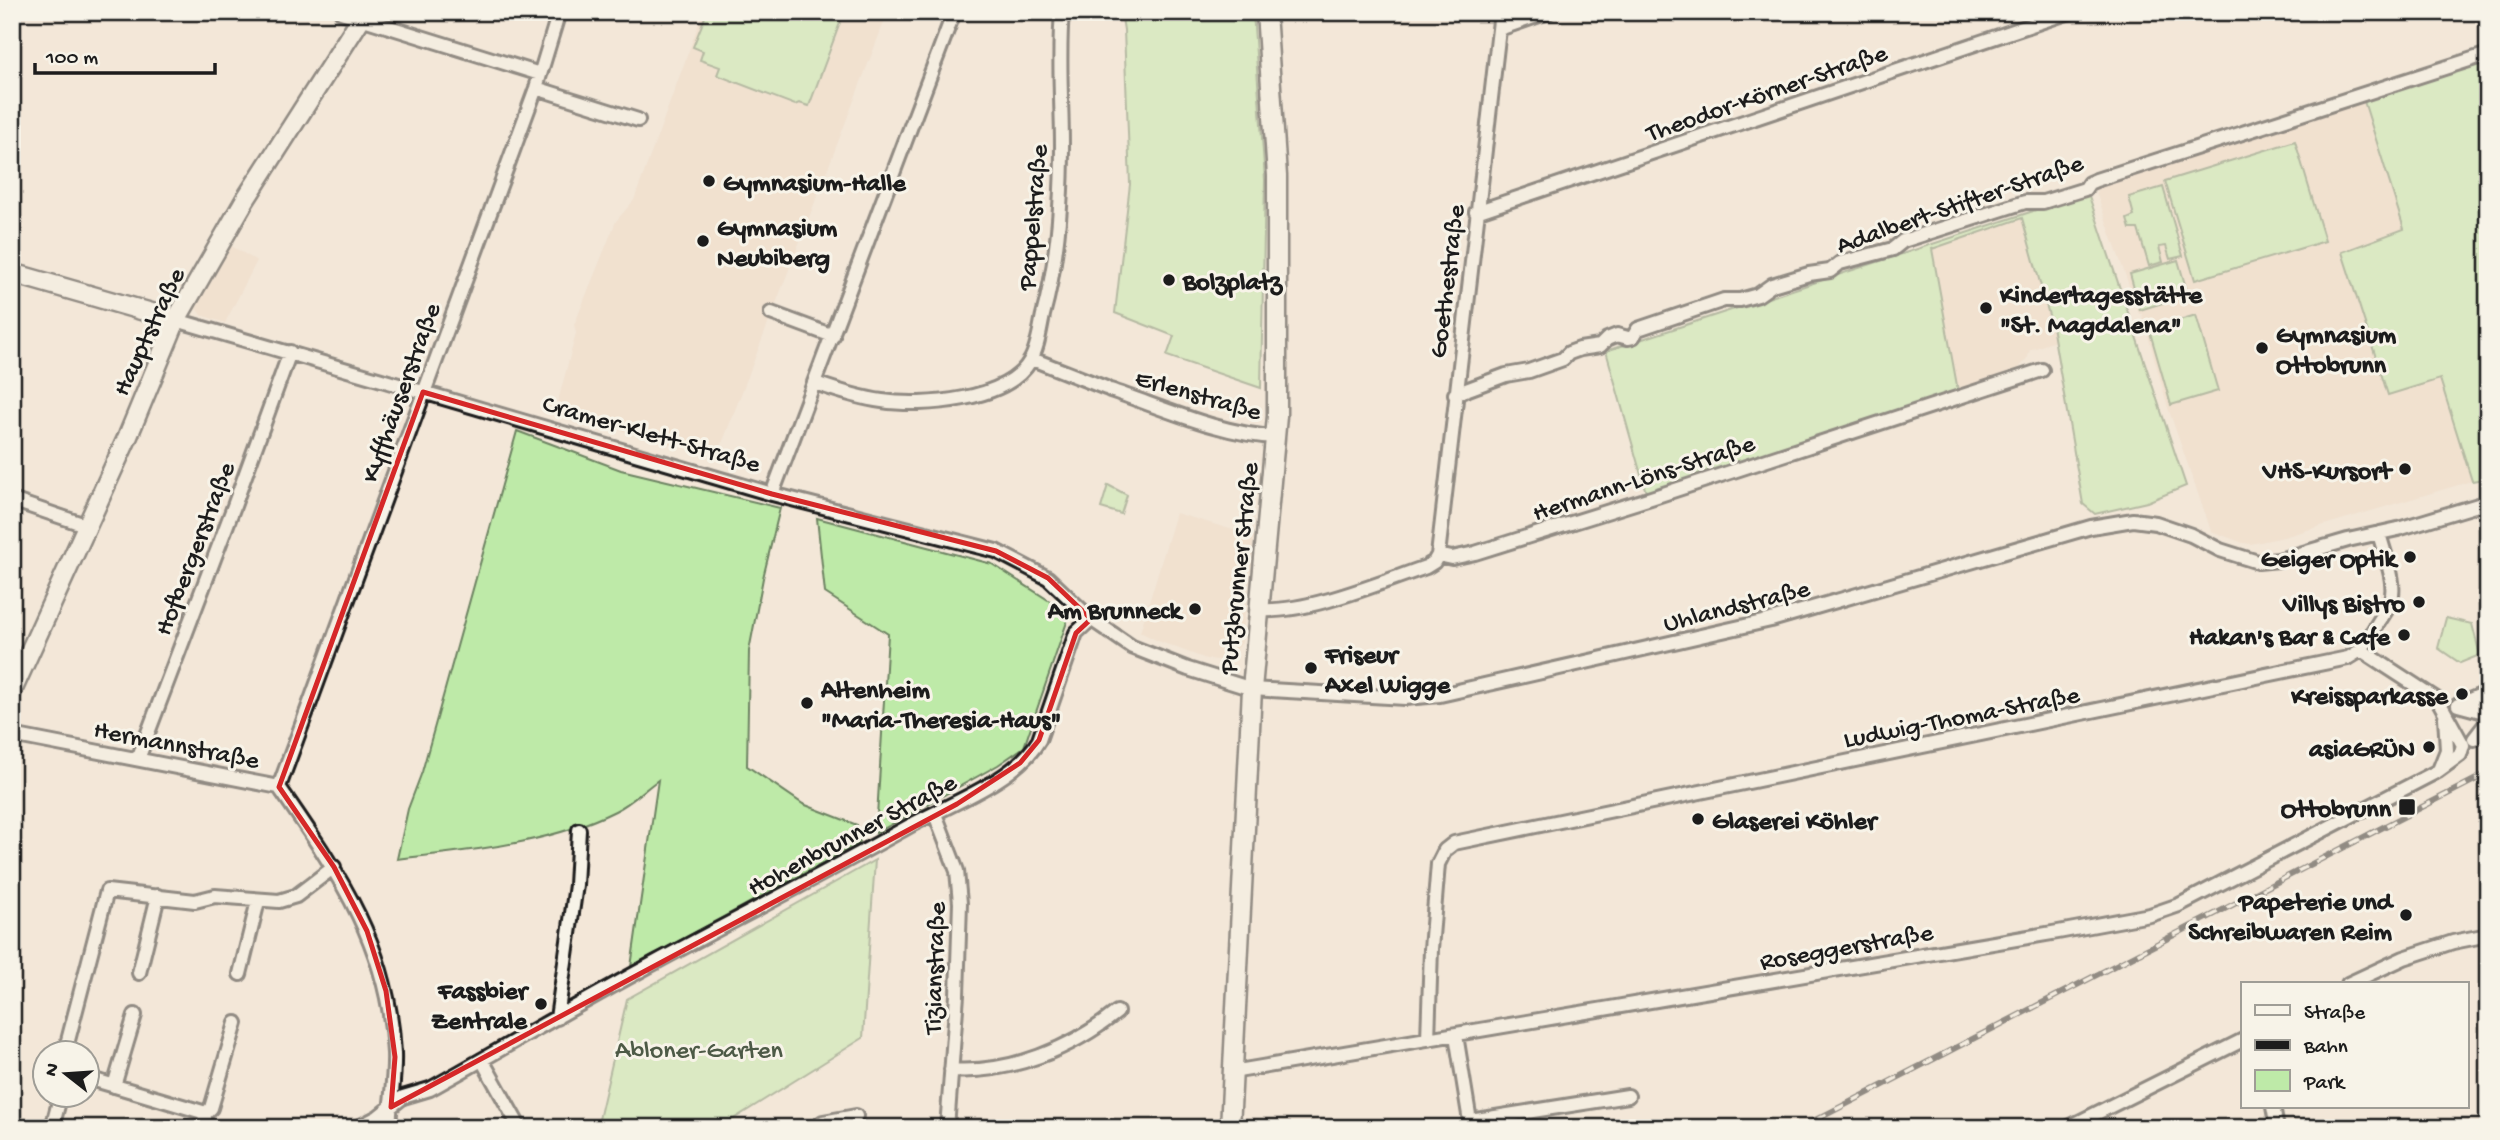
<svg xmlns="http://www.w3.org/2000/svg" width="2500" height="1140" viewBox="0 0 2500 1140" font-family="'Gochi Hand',sans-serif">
  <rect width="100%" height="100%" fill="#f3e7d8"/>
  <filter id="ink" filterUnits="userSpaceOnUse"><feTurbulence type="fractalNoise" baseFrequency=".0143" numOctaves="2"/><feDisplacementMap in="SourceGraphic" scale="14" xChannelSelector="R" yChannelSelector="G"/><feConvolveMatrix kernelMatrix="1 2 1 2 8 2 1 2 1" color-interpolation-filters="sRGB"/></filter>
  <g filter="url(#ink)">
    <path fill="#efd9c4" d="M703,12H888L717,457L555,412L576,333L574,325L616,221L634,200Z
      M2363,98L2404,230L2342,252L2388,395L2440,379L2472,481L2284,537L2251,544L2243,543L2211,531L2168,408L2142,314H2139L2096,192L2099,185Z
      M2023,218L2055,341L2030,350L2028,357L2015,373L1958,391L1951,351L1934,354L1939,287L1931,249Z
      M228,244L257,261L225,323L201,315L195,307L196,300Z
      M1176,513L1254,536L1242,643L1228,658L1218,660L1206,659L1158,641L1140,632Z"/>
    <path fill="#beeaa8" stroke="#6d8362" stroke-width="2" d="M707,12H844L809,106L799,103L795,105L717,75L720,67L700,60L703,51L693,47Z
      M1121,12H1253L1265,180L1261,388L1167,356L1174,336L1115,313L1130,184L1124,30Z
      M2488,58V478L2472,481L2440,379L2388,395L2342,252L2404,229L2363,98Z
      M2295,141L2325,241L2195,280L2165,181Z
      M2163,187L2183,256L2170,259L2166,246L2159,247L2163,262L2149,266L2138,229H2130L2127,219L2134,216L2129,197Z
      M2088,193L2186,486L2147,502L2095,514L2083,504L2052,326L2022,218L1932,249L1958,391L1647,496L1606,351Z
      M2178,260L2188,295L2140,310L2130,274Z
      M2196,315L2218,391L2171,405L2149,329Z
      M517,431L621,470L780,508L763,578L749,651L747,766L803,804L857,825L860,843L631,967L658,780C644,790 630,804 615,811C547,845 471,850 397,859L408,809L422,772Z
      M1108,485L1127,495L1121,514L1101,508Z
      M817,518L992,564L1059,607L1068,619L1024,747L998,765L876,833L888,634L825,593Z
      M2446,618L2472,624L2480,655L2460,663L2438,648Z
      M875,860L863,1038L719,1128H597L627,999Z"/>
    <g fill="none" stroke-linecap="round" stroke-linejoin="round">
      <g stroke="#1c1c1c" stroke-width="18">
        <path id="street" d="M341,12L540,74
          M1499,29L1548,12
          M536,88L638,120
          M1476,212L2070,12
          M771,313L833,336
          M176,320L772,494L996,551L1048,578L1091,619L1132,647L1188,669L1252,689L1405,698L1440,695L1771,620L2091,527L2133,520L2156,523L2191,535L2220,550L2258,562L2279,560L2348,540L2398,529L2488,502
          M1032,359L1106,388
          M815,383C838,391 859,398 882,401C923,407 1007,401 1030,361C1038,348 1040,329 1043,315C1058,260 1062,202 1062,146C1062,101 1058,57 1062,12
          M1110,390C1161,407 1222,435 1276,437
          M1455,394L1506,375L1529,371L1563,359L1569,353L1580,349L1600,346L1607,339L1617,335L1628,338L1633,337L1638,329L1724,300H1740L1758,295L1772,285L1809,274L1830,271L1840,263L1893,249L1903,241L2025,202H2043L2085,189L2089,183L2096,180L2488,54
          M772,494L954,12
          M12,500L88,526
          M1438,555L1452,558L1475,553L1651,498L2042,370
          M1260,610C1309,613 1379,583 1426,567L1434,562L1438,555L1501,12
          M2458,705L2488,692
          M2458,705L2488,713
          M12,735L279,787C338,873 389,944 394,1053C395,1078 390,1103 389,1128
          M2474,739L2488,721
          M138,759L234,506L290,352
          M2439,770L2447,750L2445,717
          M279,787L536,88L559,12
          M935,814L957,871L960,903L957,995L947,1128
          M139,973L158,896
          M240,974L258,901
          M2348,984L2404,958L2453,942L2488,935
          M557,1018L576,885L579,830
          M1456,1035L1470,1121L1468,1127
          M1428,1039L1431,949L1438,864L1445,850L1454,843L2348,658L2361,650L2390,604C2398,582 2384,555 2379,533
          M65,1052L107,891L195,901L215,896L279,901L296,896L334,867
          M482,1060L520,1128
          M951,1070C1010,1074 1071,1049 1117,1012
          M1232,1072L2058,932L2150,915L2179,905L2438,771L2460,755L2463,745L2438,700L2361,650
          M88,1078L206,1113
          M114,1086L135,1015
          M2273,1107L2277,1128
          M1470,1121L1628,1096
          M52,1128L61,1094
          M202,1128L206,1113L211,1108L236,1023
          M357,1128L378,1117L403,1097L430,1089C505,1047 580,1003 656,962C742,916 828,872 913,824C952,803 1016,780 1039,740L1076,633L1091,619
          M815,1128L823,1122L856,1116
          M2067,1128L2243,1040"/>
      </g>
      <g stroke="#1c1c1c" stroke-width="23">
        <path id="secondary" d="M12,273L176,320
          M12,691L128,436L176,320L245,200L365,12
          M1230,1128L1252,689L1277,416V176L1266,12"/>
      </g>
      <use href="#street" stroke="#f7f3e8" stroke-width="12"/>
      <use href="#secondary" stroke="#f7f3e8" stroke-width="18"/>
      <g stroke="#1c1c1c" stroke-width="6">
        <path id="rail" d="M1800,1128L2488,773"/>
      </g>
      <use href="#rail" stroke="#f7f3e8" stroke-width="3.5" stroke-dasharray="10" stroke-linecap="butt"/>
    </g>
  </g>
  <path d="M0 0H2500V1140H0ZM423,392L772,494L996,551L1048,578L1091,619L1076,633L1039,740L1020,763L957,804L391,1107L395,1057L386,991L367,931L334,867L279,787Z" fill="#f3e7d8" fill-opacity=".55" fill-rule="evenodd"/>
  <path fill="none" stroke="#d62828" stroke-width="5" stroke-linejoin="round" d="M423,392L772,494L996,551L1048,578L1091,619L1076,633L1039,740L1020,763L957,804L391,1107L395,1057L386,991L367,931L334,867L279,787Z"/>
  <g fill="#1c1c1c" stroke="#f7f3e8" stroke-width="2.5">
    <circle cx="709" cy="181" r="7"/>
    <circle cx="703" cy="241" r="7"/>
    <circle cx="1169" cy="280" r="7"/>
    <circle cx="1986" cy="308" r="7"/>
    <circle cx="2262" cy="348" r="7"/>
    <circle cx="2405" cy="469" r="7"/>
    <circle cx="2410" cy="557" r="7"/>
    <circle cx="2419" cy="602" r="7"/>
    <circle cx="1195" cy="609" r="7"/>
    <circle cx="2404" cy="635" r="7"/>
    <circle cx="1311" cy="668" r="7"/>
    <circle cx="2462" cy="694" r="7"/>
    <circle cx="807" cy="703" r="7"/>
    <circle cx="2429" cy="747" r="7"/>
    <rect x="2398" y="798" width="18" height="18" rx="3.5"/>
    <circle cx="1698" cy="819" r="7"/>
    <circle cx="2406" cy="915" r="7"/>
    <circle cx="541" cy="1004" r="7"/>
  </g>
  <g text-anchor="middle" stroke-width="6" stroke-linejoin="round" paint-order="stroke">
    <g font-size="26" fill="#1c1c1c" stroke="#f7f3e8">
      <text transform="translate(1766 91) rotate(-19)" y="9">Theodor-Körner-Straße</text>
      <text transform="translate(1959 202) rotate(-19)" y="9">Adalbert-Stifter-Straße</text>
      <text transform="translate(1031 217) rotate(-85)" y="9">Pappelstraße</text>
      <text transform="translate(1445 281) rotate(-83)" y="9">Goethestraße</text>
      <text transform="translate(147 331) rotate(-65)" y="9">Hauptstraße</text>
      <text transform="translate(399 392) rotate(-70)" y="9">Kyffhäuserstraße</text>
      <text transform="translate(1199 393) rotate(16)" y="9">Erlenstraße</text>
      <text transform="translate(652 432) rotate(16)" y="9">Cramer-Klett-Straße</text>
      <text transform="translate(1643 476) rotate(-18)" y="9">Hermann-Löns-Straße</text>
      <text transform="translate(193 548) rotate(-69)" y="9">Hofbergerstraße</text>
      <text transform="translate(1237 568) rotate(-84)" y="9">Putzbrunner Straße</text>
      <text transform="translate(1736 604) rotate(-14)" y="9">Uhlandstraße</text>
      <text transform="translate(1961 715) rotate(-11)" y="9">Ludwig-Thoma-Straße</text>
      <text transform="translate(177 743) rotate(11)" y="9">Hermannstraße</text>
      <text transform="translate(851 833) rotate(-28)" y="9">Hohenbrunner Straße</text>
      <text transform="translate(1846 945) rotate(-10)" y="9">Roseggerstraße</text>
      <text transform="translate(933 968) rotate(-88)" y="9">Tizianstraße</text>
    </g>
    <g font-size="26" font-weight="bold" fill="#1c1c1c" stroke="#f7f3e8" text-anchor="end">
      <text x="723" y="190" text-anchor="start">Gymnasium-Halle</text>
      <text x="717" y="235" text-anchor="start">Gymnasium<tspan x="717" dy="30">Neubiberg</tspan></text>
      <text x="1183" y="289" text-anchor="start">Bolzplatz</text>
      <text x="2000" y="302" text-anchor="start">Kindertagesstätte<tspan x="2000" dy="30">"St. Magdalena"</tspan></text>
      <text x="2276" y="342" text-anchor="start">Gymnasium<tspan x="2276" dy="30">Ottobrunn</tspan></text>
      <text x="2391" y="478">VHS-Kursort</text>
      <text x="2396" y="566">Geiger Optik</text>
      <text x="2405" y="611">Villys Bistro</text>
      <text x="1181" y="618">Am Brunneck</text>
      <text x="2390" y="644">Hakan's Bar &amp; Cafe</text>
      <text x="1325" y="662" text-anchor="start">Friseur<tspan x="1325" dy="30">Axel Wigge</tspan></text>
      <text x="821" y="697" text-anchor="start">Altenheim<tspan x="821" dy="30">"Maria-Theresia-Haus"</tspan></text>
      <text x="2448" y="703">Kreissparkasse</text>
      <text x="2415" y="756">asiaGRÜN</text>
      <text x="2391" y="816">Ottobrunn</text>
      <text x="1712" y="828" text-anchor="start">Glaserei Köhler</text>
      <text x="2392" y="909">Papeterie und<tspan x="2392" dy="30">Schreibwaren Reim</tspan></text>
      <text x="527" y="998">Fassbier<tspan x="527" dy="30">Zentrale</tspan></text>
    </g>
    <g font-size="26" fill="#4d5a46" stroke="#f7f3e8">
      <text x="699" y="1057">Abloner-Garten</text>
    </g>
  </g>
  <rect width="2500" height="1140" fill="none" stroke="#f7f3e8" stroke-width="42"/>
  <rect x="21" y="21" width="2458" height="1098" fill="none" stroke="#1c1c1c" stroke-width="2.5" filter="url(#ink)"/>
  <rect x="2241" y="982" width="228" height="126" fill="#f7f3e8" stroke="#9f9d96" stroke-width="2"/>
  <rect x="2255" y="1005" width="35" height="10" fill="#f7f3e8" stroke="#9f9d96" stroke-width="2"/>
  <text x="2304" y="1018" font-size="21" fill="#1c1c1c">Straße</text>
  <rect x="2255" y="1040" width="35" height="10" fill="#1c1c1c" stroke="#9f9d96" stroke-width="2"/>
  <text x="2304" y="1052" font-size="21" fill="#1c1c1c">Bahn</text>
  <rect x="2255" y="1070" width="35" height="21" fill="#beeaa8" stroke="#9f9d96" stroke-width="2"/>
  <text x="2304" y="1088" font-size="21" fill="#1c1c1c">Park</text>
  <g transform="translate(66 1074) rotate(287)"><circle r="33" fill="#f7f3e8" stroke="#9f9d96" stroke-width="2"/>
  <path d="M0-5L12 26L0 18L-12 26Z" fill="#1c1c1c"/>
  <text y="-10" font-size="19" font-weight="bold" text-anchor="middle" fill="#1c1c1c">N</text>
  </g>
  <path d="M35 63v10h180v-10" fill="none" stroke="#1c1c1c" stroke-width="3.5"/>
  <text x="46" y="63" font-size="21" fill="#1c1c1c" stroke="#f7f3e8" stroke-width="5" paint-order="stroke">100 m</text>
</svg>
